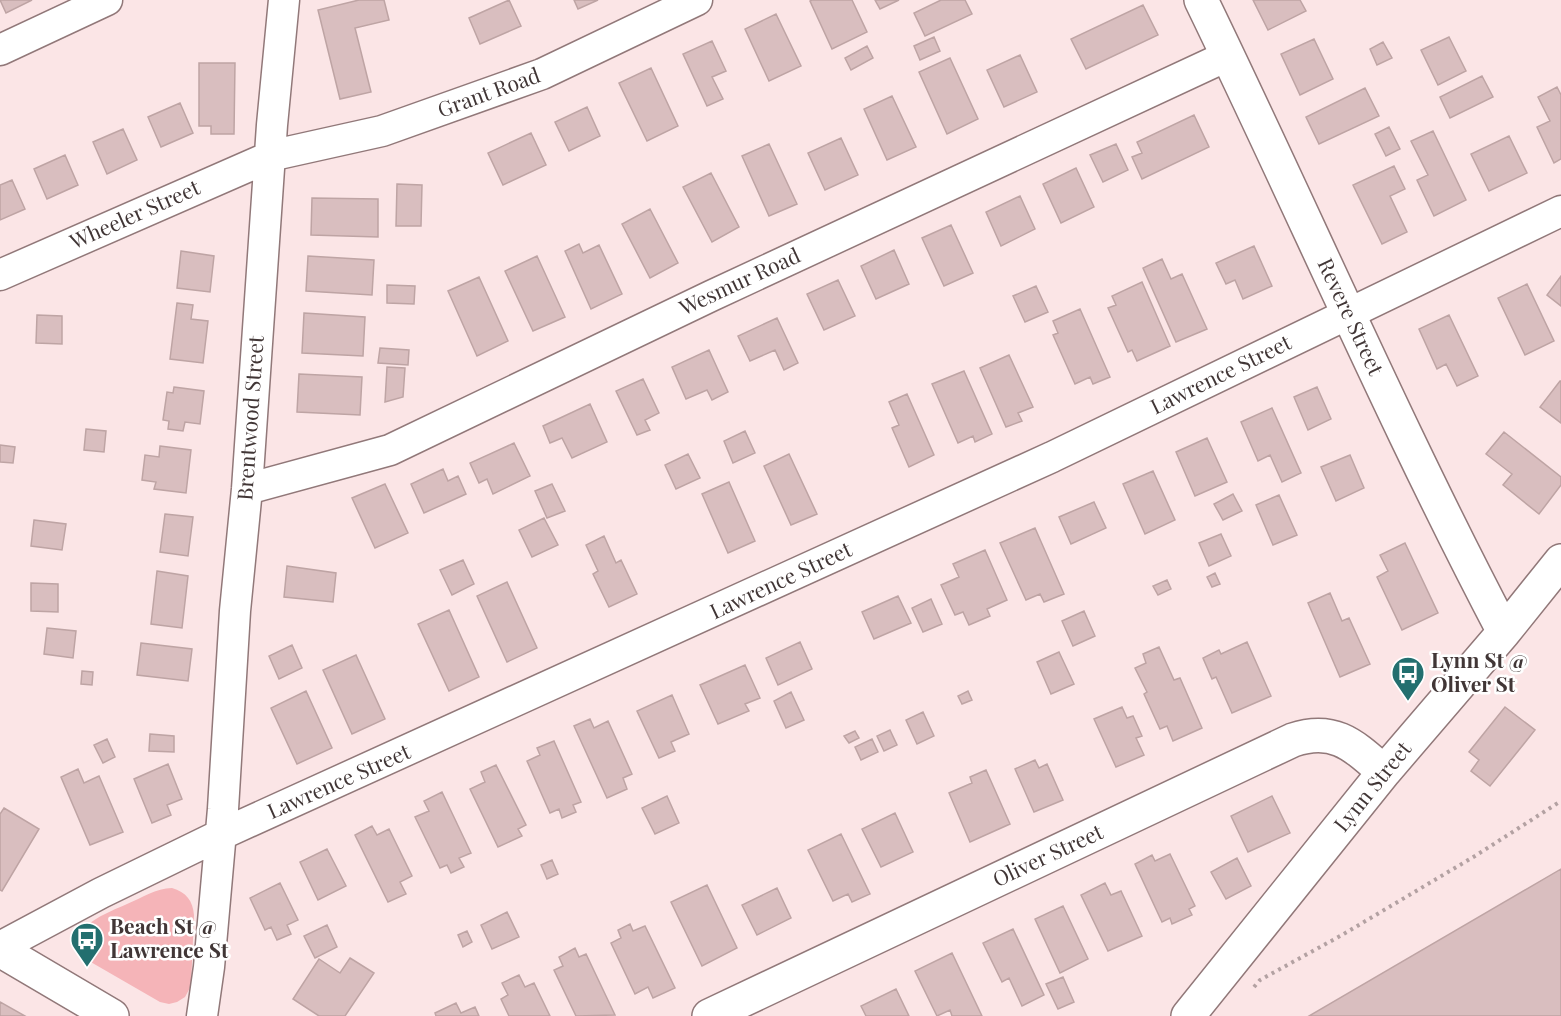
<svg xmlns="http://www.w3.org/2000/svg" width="1561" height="1016" viewBox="0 0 1561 1016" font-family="'Playfair Display',serif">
  <rect width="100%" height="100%" fill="#fbe5e6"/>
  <path fill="#f5b4b8" d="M172,888C186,892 193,901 194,915L191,986L185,997L177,1002L169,1004L160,1002L89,961C60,929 105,914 127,904C142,898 156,888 172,888Z"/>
  <path fill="#d9bebf" stroke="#bea4a4" stroke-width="1.5" d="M0,0H32L6,13Z
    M359,0H384L389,20L355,28L371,92L340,99L318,10Z
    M509,0L521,26L480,44L469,18Z
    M574,0H598L578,9Z
    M812,0H852L867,32L832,49L810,1Z
    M875,0H899L880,9Z
    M941,0H965L972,14L925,36L914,13Z
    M1253,0H1300L1306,11L1268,30Z
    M1143,5L1158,35L1086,69L1071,39Z
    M776,14L801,66L769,81L745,29Z
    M934,37L940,51L920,60L914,46Z
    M1449,37L1466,71L1438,85L1421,50Z
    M1314,39L1333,79L1300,95L1281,54Z
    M712,41L726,71L712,77L723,99L707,106L683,54Z
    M1383,42L1392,58L1377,65L1370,49Z
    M867,46L873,58L851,70L845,58Z
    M1020,55L1037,92L1004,107L987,70Z
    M950,58L978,119L947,134L919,72Z
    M199,63H235L234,134H211V126H199Z
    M651,68L678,126L647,141L619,83Z
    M1482,76L1493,97L1450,118L1440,97Z
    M1557,87L1561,95V159L1554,163L1537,127L1550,121L1538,97Z
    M1365,88L1379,116L1319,144L1306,117Z
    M892,96L916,147L887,160L864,109Z
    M180,103L193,133L161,147L148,117Z
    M587,107L600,136L569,151L555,122Z
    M1194,115L1209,147L1142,179L1132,157L1142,153L1137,142Z
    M1389,127L1400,149L1386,156L1375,134Z
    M123,129L137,160L107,174L93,142Z
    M1433,131L1466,200L1434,216L1417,180L1428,175L1411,141Z
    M531,133L546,165L503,185L488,153Z
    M1509,136L1527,173L1489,191L1471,154Z
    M841,138L858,175L825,190L808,153Z
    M769,144L797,204L769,216L742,156Z
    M1116,144L1128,170L1103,182L1090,155Z
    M65,155L78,185L47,199L34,169Z
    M1394,166L1405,189L1390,196L1407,232L1382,244L1353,185Z
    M1076,168L1094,207L1061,223L1043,184Z
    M711,173L739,227L712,242L683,187Z
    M12,180L25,209L0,220V185Z
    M397,184L422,185L421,226H396Z
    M1020,196L1035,229L1001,246L986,212Z
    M312,198L378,199V237L311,235Z
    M650,209L678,263L650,278L622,224Z
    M951,225L973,273L944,286L922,238Z
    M579,244L583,253L599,245L622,294L591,309L565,251Z
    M1254,246L1272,286L1243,299L1235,280L1226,284L1216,263Z
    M894,250L909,284L876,299L861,266Z
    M181,251L214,256L210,292L177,288Z
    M308,256L374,260L372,295L306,291Z
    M537,256L565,317L533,331L505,271Z
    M1162,259L1171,279L1182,274L1207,329L1176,342L1143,268Z
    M1561,276V306L1547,295Z
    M479,277L508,341L477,356L448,291Z
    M838,280L855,316L824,330L807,294Z
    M1142,282L1170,346L1137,361L1132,350L1128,352L1108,308L1116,305L1112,296Z
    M1527,284L1554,341L1525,355L1498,298Z
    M387,285L415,286L414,304L387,303Z
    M1036,286L1048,312L1025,322L1013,296Z
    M177,303L193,305L191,319L208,321L203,363L170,359Z
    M1080,309L1110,377L1093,384L1090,377L1075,384L1053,335L1058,333L1053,321Z
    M304,313L365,317L363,356L302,353Z
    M37,315L62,316V344L36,343Z
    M1449,315L1478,376L1457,386L1446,364L1437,369L1419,329Z
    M777,318L798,363L784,370L775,350L750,361L738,336Z
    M380,348L409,350L408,365L378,363Z
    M709,350L728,392L712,400L707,390L686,399L672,367Z
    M1009,355L1033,407L1018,413L1022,421L1006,427L980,368Z
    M387,367L405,368L403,397L385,402Z
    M964,371L992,434L975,442L973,436L958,443L932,384Z
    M299,374L362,377L360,415L297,412Z
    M643,379L659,413L645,420L650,430L637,435L616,391Z
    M1560,381H1561V423L1540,407Z
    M174,387L204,391L200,424L185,422L183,431L168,429L169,421L163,420L167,392L173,393Z
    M1317,387L1331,419L1308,430L1294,397Z
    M907,394L934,455L909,467L892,428L899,425L889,402Z
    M590,404L607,442L572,458L562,438L550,443L543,426Z
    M1272,408L1301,473L1282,482L1270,455L1258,461L1241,422Z
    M86,429L106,431L104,452L84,450Z
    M745,431L755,453L733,463L724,441Z
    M1504,432L1561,477V485L1539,514L1503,485L1512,474L1486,454Z
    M1207,438L1227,482L1195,496L1176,452Z
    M514,443L530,476L493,494L487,479L479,483L470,463Z
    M0,445L15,447L13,463L0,462Z
    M160,446L191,450L186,493L154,489L156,482L142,480L145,455L159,457Z
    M688,454L700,478L676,489L665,465Z
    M789,454L817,514L791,525L764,466Z
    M1350,455L1364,488L1336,501L1321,467Z
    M443,469L448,481L458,476L466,494L424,513L411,484Z
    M1153,471L1175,520L1145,534L1123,484Z
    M729,482L755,541L728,553L702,494Z
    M385,484L408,533L375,548L352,498Z
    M552,484L565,511L547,518L535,491Z
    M1233,494L1242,511L1223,520L1214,504Z
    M1279,495L1297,535L1273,545L1256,505Z
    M1094,502L1106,528L1071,544L1059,517Z
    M165,514L193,517L188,556L160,552Z
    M544,518L558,545L532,557L519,530Z
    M34,520L66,524L62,550L31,546Z
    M1035,528L1064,594L1044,602L1040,594L1026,600L1000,543Z
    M1221,534L1231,556L1209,566L1199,543Z
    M604,536L616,563L621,560L637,594L609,607L593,574L598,571L586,545Z
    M1405,543L1438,613L1402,630L1377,577L1388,571L1380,555Z
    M985,550L1007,600L987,609L990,616L969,625L963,612L955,615L941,585L959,577L953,564Z
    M463,560L474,584L452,595L440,570Z
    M287,566L336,573L333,602L284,597Z
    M157,571L188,576L182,628L151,624Z
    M1215,573L1220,584L1212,587L1207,577Z
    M1167,580L1171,589L1158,595L1153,586Z
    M507,582L537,648L507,662L477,596Z
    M31,583L58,584V612L31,611Z
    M1330,593L1342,621L1349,618L1370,664L1340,677L1308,603Z
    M898,596L911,623L874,639L862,612Z
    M931,599L942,624L923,632L912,608Z
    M449,610L479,677L449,691L418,624Z
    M1084,611L1095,636L1073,646L1062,621Z
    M47,628L76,631L73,658L44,654Z
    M800,642L812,669L778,685L766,658Z
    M1247,642L1271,696L1232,713L1216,677L1212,679L1203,658L1219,650L1221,654Z
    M141,643L192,649L188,681L137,675Z
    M292,645L302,668L279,679L269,656Z
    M1159,647L1174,680L1180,678L1202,728L1173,741L1167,726L1160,729L1144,694L1147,692L1135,668L1146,663L1143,654Z
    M1059,652L1074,684L1051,694L1037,662Z
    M356,655L385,719L352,734L323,670Z
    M745,665L760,698L745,704L749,711L718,724L700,685Z
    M82,671L93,672L92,685L81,684Z
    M306,691L332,748L297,764L271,708Z
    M968,691L972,700L962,704L958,696Z
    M791,692L804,720L786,728L774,701Z
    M672,695L689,734L671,742L675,751L659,758L637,711Z
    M1122,707L1127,718L1133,716L1142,736L1136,738L1144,755L1116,767L1094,719Z
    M1505,707L1535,730L1490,786L1471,771L1479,760L1469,752Z
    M923,712L934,736L917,744L906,720Z
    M590,719L594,728L608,721L632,774L623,778L627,789L607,798L574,726Z
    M890,730L897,745L884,751L877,736Z
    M855,731L859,738L849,743L844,736Z
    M150,734L174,736V752L149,751Z
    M107,739L115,757L103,763L94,745Z
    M872,739L878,752L861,760L855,747Z
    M554,741L581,802L573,805L576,812L562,818L559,809L550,813L527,761L540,755L537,748Z
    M1035,760L1039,768L1047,764L1063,800L1034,812L1015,769Z
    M168,764L182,799L167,805L171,815L152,823L134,779Z
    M496,765L526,825L518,829L522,836L498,847L470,789L485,782L481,772Z
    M78,769L84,783L99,776L123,832L90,845L61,777Z
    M986,770L1010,824L970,842L949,793L972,783L970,777Z
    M442,792L471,853L459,858L464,867L451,873L447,865L440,868L415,817L429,811L424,801Z
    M667,796L679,823L655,834L642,808Z
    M1272,796L1290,833L1248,852L1231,816Z
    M4,808L39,829L2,891L0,890V814Z
    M895,813L913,852L881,867L862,829Z
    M372,826L377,835L389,829L412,876L400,882L406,894L388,902L355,835Z
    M841,834L870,894L852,902L848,894L833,901L808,850Z
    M327,849L346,886L318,900L300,862Z
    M1170,854L1195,906L1189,909L1192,915L1172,924L1170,918L1162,922L1135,864L1152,855L1155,861Z
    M1237,858L1251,886L1226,899L1211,872Z
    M552,860L558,874L547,879L541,865Z
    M1561,869V1016H1309Z
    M280,883L298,920L287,925L291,934L277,940L271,927L265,930L250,898Z
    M1105,883L1111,895L1121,891L1142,936L1108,951L1081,895Z
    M707,885L737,948L702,966L671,902Z
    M777,888L791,918L757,935L742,905Z
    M1063,906L1088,959L1060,973L1035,919Z
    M507,912L519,937L492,949L481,925Z
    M630,924L633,931L645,926L675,988L653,998L648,987L635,994L611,943L621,938L618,930Z
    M327,925L337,947L315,958L304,936Z
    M1013,929L1044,995L1022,1006L1009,978L1002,982L983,943Z
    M467,931L472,942L463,947L458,935Z
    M575,948L579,957L586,954L615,1015L576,1016L554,970L563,966L559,957Z
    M952,953L982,1016H952L950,1010L937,1016L915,971Z
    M350,958L374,973L345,1016H319L293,999L319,959L340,973Z
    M519,975L525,987L534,983L550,1016H509L501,999L508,995L502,983Z
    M1063,977L1074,1002L1058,1009L1046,984Z
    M896,989L909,1016H866L861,1006Z
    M0,1002L25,1016H0Z
    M456,1003L461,1013L475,1007L479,1016H436L435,1013Z"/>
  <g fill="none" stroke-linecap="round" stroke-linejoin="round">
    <g stroke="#917879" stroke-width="33">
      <path id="street" d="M0,50L107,0
        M0,275L274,155L382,131L542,74L697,0
        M247,489L390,450L711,296L1227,56
        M0,947L101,893L220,835L1052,457L1561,211
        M202,1016L209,967L223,809L235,611L247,489L272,125L284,0"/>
    </g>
    <g stroke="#917879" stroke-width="36">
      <path id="secondary" d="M1201,0C1303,210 1395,425 1504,632
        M0,950L112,1016
        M709,1016L1293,740C1335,726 1354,746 1384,772
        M1188,1016L1384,772L1504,632L1561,561"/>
    </g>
    <path stroke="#b3a1a2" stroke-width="4" stroke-dasharray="3 4.5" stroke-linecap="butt" d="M1254,987L1260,980L1342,935L1475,856L1561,801"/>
    <use href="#street" stroke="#fff" stroke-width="30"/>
    <use href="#secondary" stroke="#fff" stroke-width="33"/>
  </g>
  <defs>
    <g id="bus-pin" transform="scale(1.725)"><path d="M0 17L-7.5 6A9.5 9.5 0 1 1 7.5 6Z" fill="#236f6f" stroke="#fff"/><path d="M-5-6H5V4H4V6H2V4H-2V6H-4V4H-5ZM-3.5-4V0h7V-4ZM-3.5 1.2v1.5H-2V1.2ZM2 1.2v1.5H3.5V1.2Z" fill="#fff"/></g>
  </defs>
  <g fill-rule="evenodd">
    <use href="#bus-pin" x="1408" y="673"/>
    <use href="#bus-pin" x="87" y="939"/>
  </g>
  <g text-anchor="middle" stroke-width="5" stroke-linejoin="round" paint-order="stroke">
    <g font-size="21" fill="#413636" stroke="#fff">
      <text transform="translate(489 93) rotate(-20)" y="7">Grant Road</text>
      <text transform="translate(135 215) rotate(-24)" y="7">Wheeler Street</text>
      <text transform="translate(740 282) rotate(-25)" y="7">Wesmur Road</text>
      <text transform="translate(1350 317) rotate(65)" y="7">Revere Street</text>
      <text transform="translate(1221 375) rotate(-26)" y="7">Lawrence Street</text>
      <text transform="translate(251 418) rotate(-86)" y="7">Brentwood Street</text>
      <text transform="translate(781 581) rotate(-25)" y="7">Lawrence Street</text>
      <text transform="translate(339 782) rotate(-24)" y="7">Lawrence Street</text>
      <text transform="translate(1373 787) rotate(-51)" y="7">Lynn Street</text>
      <text transform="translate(1048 856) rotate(-25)" y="7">Oliver Street</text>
    </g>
    <g font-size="21" font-weight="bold" fill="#413636" stroke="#fff" text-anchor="start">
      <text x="1431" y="668">Lynn St @<tspan x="1431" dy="24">Oliver St</tspan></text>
      <text x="110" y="934">Beach St @<tspan x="110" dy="24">Lawrence St</tspan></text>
    </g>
  </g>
</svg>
